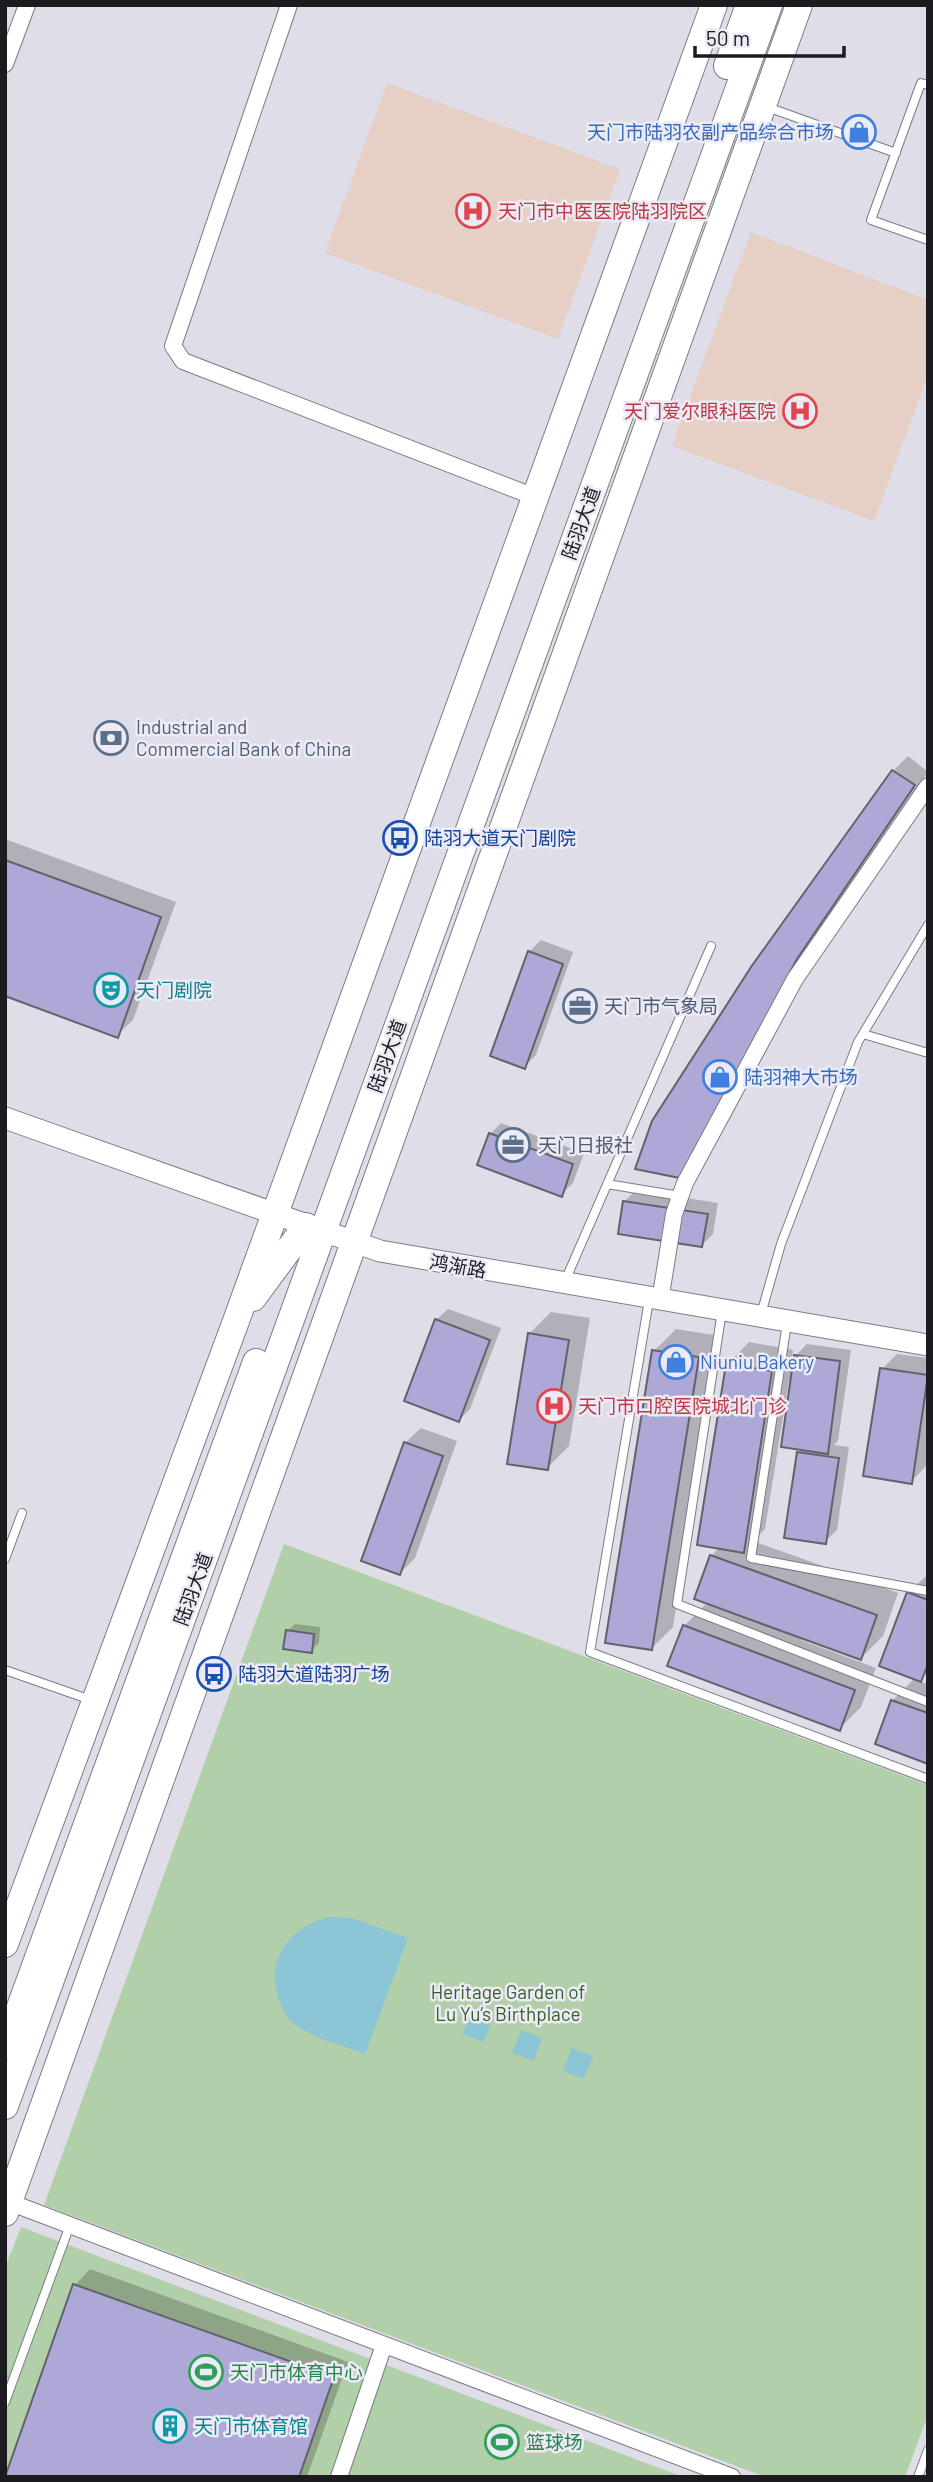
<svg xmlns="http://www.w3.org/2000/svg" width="933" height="2482" viewBox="0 0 933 2482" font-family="Barlow,'Noto Sans SC',sans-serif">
  <rect width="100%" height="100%" fill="#dedde8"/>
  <path fill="#e6cfc4" d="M387,83L620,169L558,339L325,253Z
    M751,232L928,300V375L874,521L672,446Z"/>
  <path fill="#b1cfa8" d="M284,1544L928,1785V2415L905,2477H765L44,2205Z
    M21,2227L683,2477H5V2268Z"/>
  <path fill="#8cc5d6" d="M330,1917L352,1918L408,1938L365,2054C342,2045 314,2039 294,2024C286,2018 281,2006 278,1996C265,1957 293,1925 330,1917Z
    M471,2012L492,2019L484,2042L463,2034Z
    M521,2030L542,2038L534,2061L512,2053Z
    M571,2048L593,2056L584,2079L563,2071Z"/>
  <path fill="#0003" d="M908,756L928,772L812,942L679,1176L893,771Z
    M5,839L176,902L133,1020L117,1035L5,994Z
    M541,940L573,952L536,1055L524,1067L529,952Z
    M501,1123L584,1153L573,1183L561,1195L490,1134Z
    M636,1190L718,1203L713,1234L702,1245L625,1201Z
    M448,1309L501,1328L470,1409L459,1420L436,1320Z
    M551,1312L590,1318L569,1446L547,1468L529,1334Z
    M676,1329L720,1336L673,1627L651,1649L654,1351Z
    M749,1342L793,1350L792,1359L807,1344L851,1350L838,1441L834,1445L849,1447L837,1530L825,1542L799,1453L802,1449L792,1380H789L765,1529L753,1541L898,1593L883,1636L861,1658L802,1636L801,1640L876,1668L861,1707L839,1729L670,1665L684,1626L708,1602L711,1556L720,1547L727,1365Z
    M897,1354L928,1358V1458L926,1466L911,1482L882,1369Z
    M421,1428L457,1441L415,1558L400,1573L405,1443Z
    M928,1574V1672L919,1681L928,1684V1762L892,1701L915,1678L908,1593Z
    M295,1624L320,1627L319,1643L311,1651L287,1631Z
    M90,2269L348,2362L307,2477H7L75,2285Z"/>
  <path fill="#ada8d5" stroke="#63626c" stroke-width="2" d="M892,770L915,785L797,959L680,1178L635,1169L652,1121L751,967Z
    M5,860L161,917L118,1038L5,996Z
    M528,951L563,964L525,1069L490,1056Z
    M489,1133L573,1164L562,1197L477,1165Z
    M623,1201L708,1214L702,1247L618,1234Z
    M435,1319L490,1340L459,1422L404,1401Z
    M528,1333L569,1340L548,1470L507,1464Z
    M652,1350L699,1357L652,1650L605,1643Z
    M794,1355L840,1361L828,1454L781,1447Z
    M726,1364L772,1371L744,1553L697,1545Z
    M880,1368L928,1375L912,1484L863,1476Z
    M404,1442L443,1456L400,1575L361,1561Z
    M797,1452L839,1458L826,1544L784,1538Z
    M710,1555L877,1615L861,1660L694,1599Z
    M907,1592L928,1600V1664L921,1682L879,1666Z
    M683,1625L855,1690L840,1731L667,1666Z
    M286,1630L314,1634L312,1653L283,1649Z
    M891,1700L928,1713V1764L875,1744Z
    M73,2284L334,2377L299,2477H5Z"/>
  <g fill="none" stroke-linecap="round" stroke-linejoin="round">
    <g stroke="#7c7c85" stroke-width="10">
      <path id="service" d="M928,85L921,83L871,220L928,240
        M767,107L896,153
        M863,1034L928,1053
        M607,1184L680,1196
        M565,1281L711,946
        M649,1300L590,1652L928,1779
        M722,1311L677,1604L928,1702
        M761,1314L781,1244L858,1042L928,925
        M787,1323L751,1558L928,1591
        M5,1559L22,1513
        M5,1670L91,1700
        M5,2402L70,2225
        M918,2477L928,2450"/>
    </g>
    <g stroke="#7c7c85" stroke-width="18">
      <path id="minor" d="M289,5L173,346L183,361L535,497
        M5,64L27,5
        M660,1301L674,1214L685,1183L795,979L928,786
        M9,2202L732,2477
        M339,2477L384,2345"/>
    </g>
    <g stroke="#7c7c85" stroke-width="23">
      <path id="tertiary" d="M5,1118L380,1251L928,1345"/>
    </g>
    <g stroke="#7c7c85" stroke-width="28">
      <path id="primary" d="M727,66L749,5
        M253,1298L306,1226
        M5,1944L236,1321L714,5
        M5,2048L256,1362
        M5,2106L769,5
        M5,2213L799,5"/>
    </g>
    <use href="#service" stroke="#fff" stroke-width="8"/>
    <use href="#minor" stroke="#fff" stroke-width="16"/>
    <use href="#tertiary" stroke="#fff" stroke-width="21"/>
    <use href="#primary" stroke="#fff" stroke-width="26"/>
  </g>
  <defs>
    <g id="shop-ring" transform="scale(1.75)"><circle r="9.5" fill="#ebeaf5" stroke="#3f7fe0" stroke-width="1.5"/><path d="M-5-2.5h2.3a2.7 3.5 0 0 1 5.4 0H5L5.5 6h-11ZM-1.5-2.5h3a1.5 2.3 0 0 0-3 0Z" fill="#3f7fe0"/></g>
    <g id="hospital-ring" transform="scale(1.75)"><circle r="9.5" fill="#ebeaf5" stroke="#e0444e" stroke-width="1.5"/><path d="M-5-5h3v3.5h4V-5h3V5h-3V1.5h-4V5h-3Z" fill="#e0444e"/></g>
    <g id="bank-ring" transform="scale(1.75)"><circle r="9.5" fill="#ebeaf5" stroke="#5c6f8a" stroke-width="1.5"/><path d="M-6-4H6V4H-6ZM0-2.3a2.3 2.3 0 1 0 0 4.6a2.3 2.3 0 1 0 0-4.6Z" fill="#5c6f8a"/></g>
    <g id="bus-ring" transform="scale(1.75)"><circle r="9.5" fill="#ebeaf5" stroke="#1a4fb4" stroke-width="1.5"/><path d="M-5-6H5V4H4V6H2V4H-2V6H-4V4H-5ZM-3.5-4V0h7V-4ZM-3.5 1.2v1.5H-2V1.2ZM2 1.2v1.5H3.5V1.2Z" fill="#1a4fb4"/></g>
    <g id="theatre-ring" transform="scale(1.75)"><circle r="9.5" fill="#ebeaf5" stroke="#0f9aa8" stroke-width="1.5"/><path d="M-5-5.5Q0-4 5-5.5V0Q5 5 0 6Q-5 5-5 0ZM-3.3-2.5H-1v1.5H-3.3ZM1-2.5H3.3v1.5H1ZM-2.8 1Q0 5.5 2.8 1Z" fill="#0f9aa8"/></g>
    <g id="office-ring" transform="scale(1.75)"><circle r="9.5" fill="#ebeaf5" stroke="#5c6f8a" stroke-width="1.5"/><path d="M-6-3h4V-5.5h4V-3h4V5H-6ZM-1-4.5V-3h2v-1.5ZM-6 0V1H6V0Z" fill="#5c6f8a"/></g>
    <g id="stadium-ring" transform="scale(1.75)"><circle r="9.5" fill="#ebeaf5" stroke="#2e9e5b" stroke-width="1.5"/><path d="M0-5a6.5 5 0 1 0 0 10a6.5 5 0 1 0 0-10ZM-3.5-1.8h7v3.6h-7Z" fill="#2e9e5b"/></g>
    <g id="building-ring" transform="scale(1.75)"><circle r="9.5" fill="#ebeaf5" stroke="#0f9aa8" stroke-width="1.5"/><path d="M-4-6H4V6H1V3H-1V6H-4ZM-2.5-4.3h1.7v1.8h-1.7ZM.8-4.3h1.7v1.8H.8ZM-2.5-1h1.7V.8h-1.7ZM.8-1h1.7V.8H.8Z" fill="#0f9aa8"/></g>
  </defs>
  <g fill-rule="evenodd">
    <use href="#shop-ring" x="859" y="132"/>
    <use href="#hospital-ring" x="473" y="211"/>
    <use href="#hospital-ring" x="800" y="411"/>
    <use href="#bank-ring" x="111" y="738"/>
    <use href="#bus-ring" x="400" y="838"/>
    <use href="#theatre-ring" x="111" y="990"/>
    <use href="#office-ring" x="580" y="1006"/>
    <use href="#shop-ring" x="720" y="1077"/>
    <use href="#office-ring" x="513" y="1145"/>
    <use href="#shop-ring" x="676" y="1362"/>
    <use href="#hospital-ring" x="554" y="1406"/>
    <use href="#bus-ring" x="214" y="1674"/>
    <use href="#stadium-ring" x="206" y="2372"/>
    <use href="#building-ring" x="170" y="2426"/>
    <use href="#stadium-ring" x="502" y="2442"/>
  </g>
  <g text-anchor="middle" stroke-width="5" stroke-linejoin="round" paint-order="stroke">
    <g font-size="19" fill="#366cbe" stroke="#ebeaf5" text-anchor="start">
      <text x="834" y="139" text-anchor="end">天门市陆羽农副产品综合市场</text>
      <text x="744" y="1084">陆羽神大市场</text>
      <text x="700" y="1369">Niuniu Bakery</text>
    </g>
    <g font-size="19" fill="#be3a42" stroke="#ebeaf5" text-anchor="start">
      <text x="498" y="218">天门市中医医院陆羽院区</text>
      <text x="776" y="418" text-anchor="end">天门爱尔眼科医院</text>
      <text x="578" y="1413">天门市口腔医院城北门诊</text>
    </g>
    <g font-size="19" fill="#1c1b1f" stroke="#ebeaf5">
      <text transform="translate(581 523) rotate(-70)" y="7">陆羽大道</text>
      <text transform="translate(387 1056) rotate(-70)" y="7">陆羽大道</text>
      <text transform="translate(458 1266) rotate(10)" y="7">鸿渐路</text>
      <text transform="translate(193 1589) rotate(-70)" y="7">陆羽大道</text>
    </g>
    <g font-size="19" fill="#4e5e75" stroke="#ebeaf5" text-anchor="start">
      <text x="136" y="734">Industrial and<tspan x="136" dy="22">Commercial Bank of China</tspan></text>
      <text x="604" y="1013">天门市气象局</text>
      <text x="538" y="1152">天门日报社</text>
    </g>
    <g font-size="19" fill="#164399" stroke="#ebeaf5" text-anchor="start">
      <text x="424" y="845">陆羽大道天门剧院</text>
      <text x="238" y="1681">陆羽大道陆羽广场</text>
    </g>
    <g font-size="19" fill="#0d838f" stroke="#ebeaf5" text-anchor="start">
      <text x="136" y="997">天门剧院</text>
      <text x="194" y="2433">天门市体育馆</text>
    </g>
    <g font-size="19" fill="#365e28" stroke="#ebeaf5">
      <text x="508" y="1999">Heritage Garden of<tspan x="508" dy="22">Lu Yu’s Birthplace</tspan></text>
    </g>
    <g font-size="19" fill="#27864d" stroke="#ebeaf5" text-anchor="start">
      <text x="230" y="2379">天门市体育中心</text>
      <text x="526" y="2449">篮球场</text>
    </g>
  </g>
  <rect width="933" height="2482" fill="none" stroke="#1c1b1f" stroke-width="14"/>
  <path d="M695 46v10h149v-10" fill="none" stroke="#1c1b1f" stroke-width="3.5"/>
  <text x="706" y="46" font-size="21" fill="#1c1b1f" stroke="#ebeaf5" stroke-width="5" paint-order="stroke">50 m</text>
</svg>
